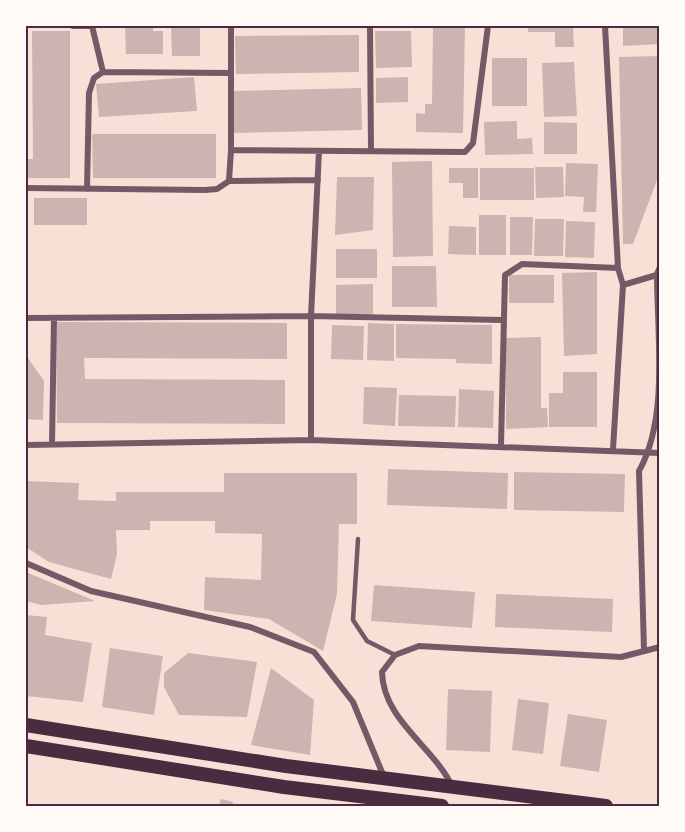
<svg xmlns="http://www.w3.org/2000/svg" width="685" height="832" viewBox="0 0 685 832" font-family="Figtree,sans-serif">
  <rect width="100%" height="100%" fill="#f7e1d7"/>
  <path fill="#ccb4b1" d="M125,26H153V31H163V54H126Z
    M171,26H200V56H172Z
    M433,26H465L463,133L416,132V113L425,114V104H432Z
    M528,26H573L574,47H555V32H528Z
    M623,26H660V44L623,46Z
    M32,31H70V178H26V159H33Z
    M375,31H411L412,67L376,68Z
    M359,35V72L236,74L235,36Z
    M660,56V172L633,244H623L619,57Z
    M492,58H527V106H492Z
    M574,62L577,116L544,117L542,63Z
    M194,77L197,111L99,117L96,84Z
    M408,77V102L376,103V78Z
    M361,88L362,130L234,133L233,91Z
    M517,121V139L532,138L533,154L485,155L484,122Z
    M544,122L577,123V154H544Z
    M92,134H216V178H93Z
    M432,161L433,256L393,257L392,162Z
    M566,163L598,164L596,212H583L584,197L565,196Z
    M535,167H563L564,197L536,198Z
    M449,168H478V198H463V183H449Z
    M480,168H534V200H480Z
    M337,177H374L373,230L335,235Z
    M34,198H87V225H34Z
    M479,215H506V255H479Z
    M510,217H533L532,255H510Z
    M535,219H564L563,256H534Z
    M566,221L595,222L594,258L565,257Z
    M449,226L476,227V255L448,254Z
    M336,249H377V278H336Z
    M392,266H436L437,307H392Z
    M597,272V354L564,356L562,273Z
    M509,275H554V303H509Z
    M373,284V314H336V285Z
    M56,322L287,323V359L84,358L85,379L285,380V424L57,423Z
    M368,323L394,324V361L367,360Z
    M396,324L492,325V364L456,363V359L396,358Z
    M332,325L364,326L363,360L331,359Z
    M541,337V408H547L548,427L506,429V338Z
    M26,355L44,381L43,420L26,419Z
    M563,372H597V427H549V393H563Z
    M364,387L397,388L395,426L363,424Z
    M459,389L494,391L493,428L458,427Z
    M399,395L456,396L455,427L398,426Z
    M388,469L508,473L507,509L387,505Z
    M514,472L625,474L624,512L514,510Z
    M224,473H357V524H339L337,594L323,651L269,619L204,610L205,577L261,580L262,534L215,533V521H150V530H116L117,554L111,579L49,562L26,547V481L79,483L78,500L116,501V492H224Z
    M26,572L95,601L41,605L26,601Z
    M374,585L475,592L472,628L371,621Z
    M496,594L613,599L612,632L495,627Z
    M26,615L47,617L45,635L92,643L83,702L26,696Z
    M110,648L163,656L154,715L102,707Z
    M188,653L257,662L247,717L179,715L164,687V673Z
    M271,668L314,700L310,755L251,745Z
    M448,689L492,691L490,752L446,750Z
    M518,699L549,703L543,754L512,750Z
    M568,714L607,720L599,772L560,766Z
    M221,799L233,802L232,806H219Z"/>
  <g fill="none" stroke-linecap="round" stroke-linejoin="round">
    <path stroke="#755966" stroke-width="4.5" d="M358,539L353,620L367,641L395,655"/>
    <path stroke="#755966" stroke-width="6" d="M73,26H92L103,72
      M231,26V150L465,152L473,143L488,26
      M370,26L371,151
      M605,26L618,268L623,285L613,449
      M229,181L231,150
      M26,188L205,190L217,189L229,181L318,180
      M87,189L89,93L94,78L103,72L231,73
      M623,285L660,274
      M26,318L311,316L502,320
      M311,440V316L319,151
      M52,444L54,318
      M26,445L311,440L660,453
      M501,445L505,275L522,264L618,268
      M26,563L91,591L250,627L314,652L353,702L384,777
      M644,650L639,471C669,418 657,335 657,274L660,267
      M452,786C433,746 383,720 382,672L395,655L419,646L621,657L660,647"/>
    <path stroke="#4a2c40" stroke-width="14" d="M26,725L286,766L606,806
      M26,746L284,787L442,806"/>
  </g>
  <rect width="685" height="832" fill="none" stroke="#fffaf5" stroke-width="54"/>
  <rect x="27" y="27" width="631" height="778" fill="none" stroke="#4a2c40" stroke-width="2"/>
</svg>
